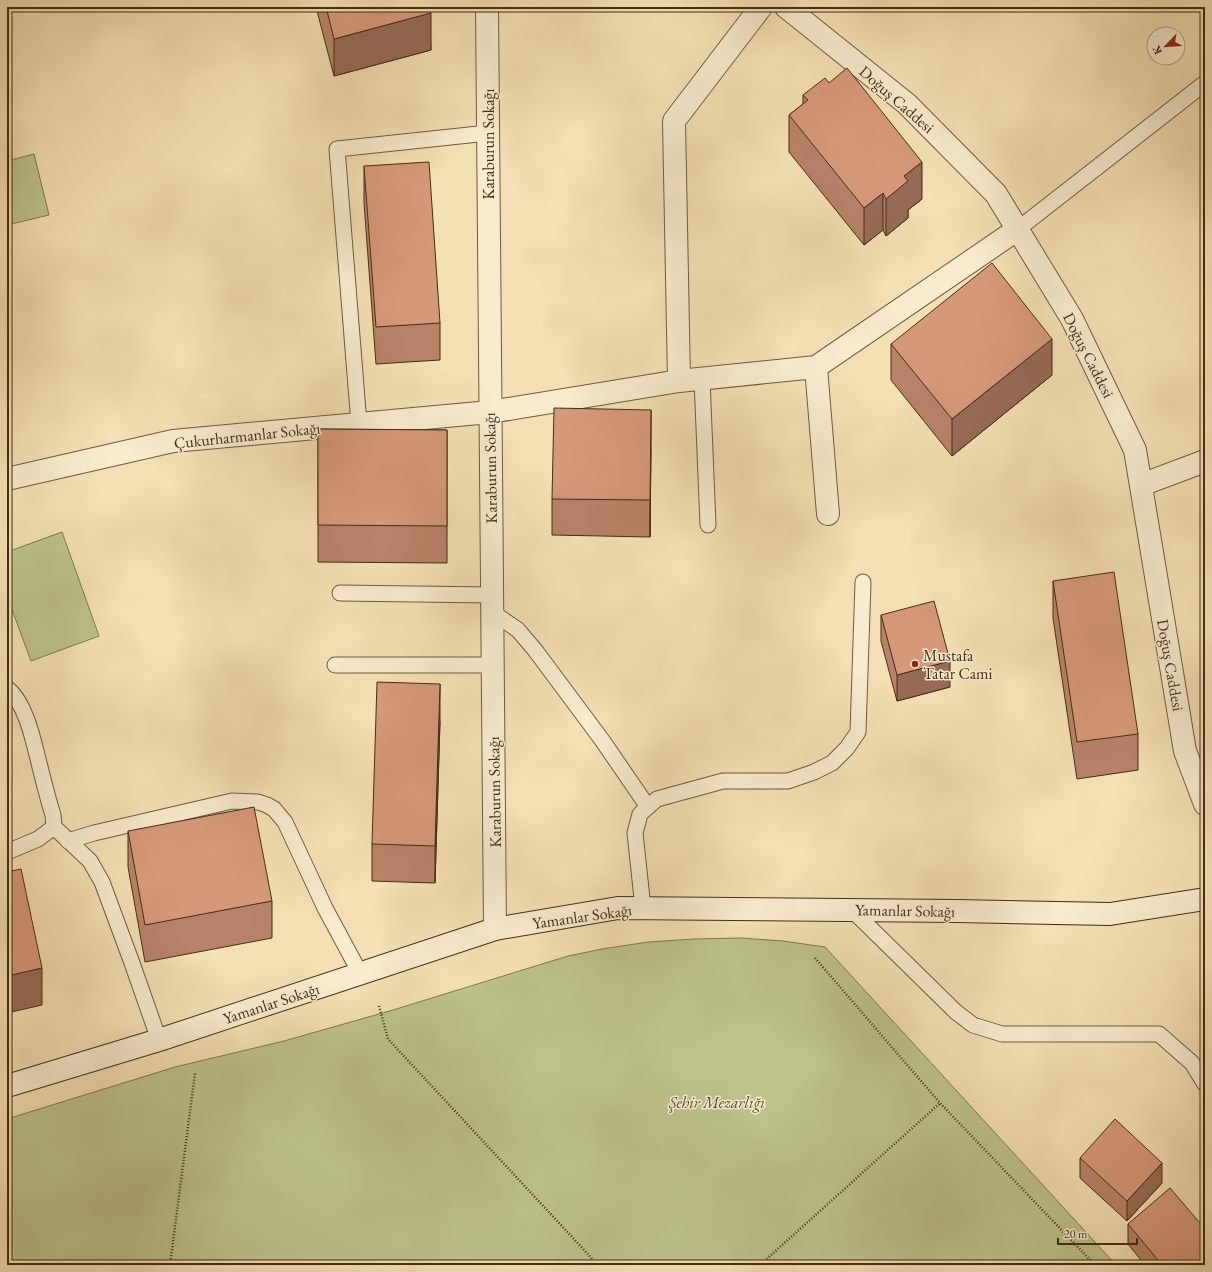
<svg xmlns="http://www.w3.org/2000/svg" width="1212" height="1272" viewBox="0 0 1212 1272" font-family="'EB Garamond',serif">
  <rect width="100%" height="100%" fill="#f4e0b4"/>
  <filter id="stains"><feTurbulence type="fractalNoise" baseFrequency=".005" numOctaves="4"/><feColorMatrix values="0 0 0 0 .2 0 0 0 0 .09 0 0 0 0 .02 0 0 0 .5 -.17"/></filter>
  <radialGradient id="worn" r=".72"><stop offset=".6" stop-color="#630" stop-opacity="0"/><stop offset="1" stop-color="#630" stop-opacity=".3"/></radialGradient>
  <path fill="#bdc28c" stroke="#807852" d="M34,154L49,215L7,225V161Z
    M62,532L99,636L31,661L7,596V552Z
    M740,938L783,941L825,947L1116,1265H7V1119L175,1067L284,1041L393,1010L568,956L602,949L648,942L694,939Z"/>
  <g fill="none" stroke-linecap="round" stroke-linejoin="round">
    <g stroke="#6f5a3f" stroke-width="17">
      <path id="lane" d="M1018,229L1205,83
        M702,379L708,525
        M359,424L337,149L488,133
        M340,593L492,595
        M492,612L518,630L535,650L602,740L648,807
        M335,665H492
        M7,688C27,704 34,744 40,767C44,783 48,799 53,815L54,827L38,839L7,852
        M54,827L90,861L102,882L132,963L159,1040
        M68,841L94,833L232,801L258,802L267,805L274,809L285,822L325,908L360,973
        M643,908L635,833L640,814L657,799L723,781H788L814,772L832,763L847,748L858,732L863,582
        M852,910L956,1012L973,1025L1002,1034H1159L1192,1063L1205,1084"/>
    </g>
    <g stroke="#6f5a3f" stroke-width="24">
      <path id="street" d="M487,7L495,929
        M786,7L907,104L996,194L1072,319L1135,450L1185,751L1205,804
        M816,367L828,514
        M679,381L674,121L761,7
        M7,479L173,441L490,412L679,381L816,367L1018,229
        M1141,485L1205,461"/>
    </g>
    <g stroke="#432d18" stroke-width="24">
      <path id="secondary" d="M7,1086L159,1040L495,929L618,908L957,911L1110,914L1205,899"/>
    </g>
    <path stroke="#432d18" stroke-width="2.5" stroke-dasharray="1 2" stroke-linecap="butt" d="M815,958L940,1103L1095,1265
      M379,1006L388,1039L598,1265
      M170,1265L195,1073
      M760,1265L940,1103"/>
    <use href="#lane" stroke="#f8ebce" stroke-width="15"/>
    <use href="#street" stroke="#f8ebce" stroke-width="22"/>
    <use href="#secondary" stroke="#f8ebce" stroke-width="22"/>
  </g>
  <path fill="#b88369" stroke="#432d18" d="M316,7H429L431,50L334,76Z
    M803,95L922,199L908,210V218L886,236L883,230L864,245L789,152V115L803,104Z
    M364,166L440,323V360L376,364L364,203Z
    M891,344L1052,375L952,456L891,380Z
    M318,429L447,430V563L318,562Z
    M651,447L650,537L552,535V499Z
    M1053,581L1138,734V770L1077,779L1053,618Z
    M881,615L950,687L897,701L881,641Z
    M440,721L435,883L372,881V844Z
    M128,831L272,901V938L145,962L128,867Z
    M1080,1158L1162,1183L1127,1221L1080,1178Z
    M1128,1224L1205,1265H1145L1128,1244Z"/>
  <path fill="#966a55" stroke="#432d18" d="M431,13V50L334,76V39Z
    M922,162V199L908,210V218L886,236V199L904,176Z
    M883,193V230L864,245V208Z
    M1052,339V375L952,456V419Z
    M651,410V447L650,537V500Z
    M950,661V687L897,701V675Z
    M440,684V721L435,883V846Z
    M11,780V817H7V781Z
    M42,968V1005L7,1013V976Z
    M1162,1163V1183L1127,1221V1201Z"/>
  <path fill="#d6987a" stroke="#432d18" d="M326,7H429L431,13L334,39Z
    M847,68L922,162L904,176L908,181L886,199L883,193L864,208L789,115L808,100L803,95L825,78L829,83Z
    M429,162L440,323L376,327L364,166Z
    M992,263L1052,339L952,419L891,344Z
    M554,408L651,410L650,500L552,499Z
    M318,429L447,430V526L318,525Z
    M1114,572L1138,734L1077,742L1053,581Z
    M934,601L950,661L897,675L881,615Z
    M377,682L440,684L435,846L372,844Z
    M7,763L11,780L7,781Z
    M254,807L272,901L145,925L128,831Z
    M21,869L42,968L7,976V872Z
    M1115,1119L1162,1163L1127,1201L1080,1158Z
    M1170,1188L1205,1229V1265H1162L1128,1224Z"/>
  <circle fill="#8f2418" stroke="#f8ebce" stroke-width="1.5" cx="915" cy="664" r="4"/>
  <g text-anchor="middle" stroke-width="3" stroke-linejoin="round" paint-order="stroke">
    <g font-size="16" fill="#432d18" stroke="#f8ebce">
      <text transform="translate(897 99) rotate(41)" y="6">Doğuş Caddesi</text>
      <text transform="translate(488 144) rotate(-90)" y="6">Karaburun Sokağı</text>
      <text transform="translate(1089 355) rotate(63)" y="6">Doğuş Caddesi</text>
      <text transform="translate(247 435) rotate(-6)" y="6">Çukurharmanlar Sokağı</text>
      <text transform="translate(490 468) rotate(-91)" y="6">Karaburun Sokağı</text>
      <text transform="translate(1171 665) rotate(80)" y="6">Doğuş Caddesi</text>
      <text transform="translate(494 792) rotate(-91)" y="6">Karaburun Sokağı</text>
      <text transform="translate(905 910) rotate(1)" y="6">Yamanlar Sokağı</text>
      <text transform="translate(582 916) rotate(-8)" y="6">Yamanlar Sokağı</text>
      <text transform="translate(271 1003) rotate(-18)" y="6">Yamanlar Sokağı</text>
    </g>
    <g font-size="16" fill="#432d18" stroke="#f8ebce" text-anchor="start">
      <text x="923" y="661">Mustafa<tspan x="923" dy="18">Tatar Cami</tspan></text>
    </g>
    <g font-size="16" font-style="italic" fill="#5b4b2f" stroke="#f8ebce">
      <text x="717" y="1108">Şehir Mezarlığı</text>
    </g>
  </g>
  <rect width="1212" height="1272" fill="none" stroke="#f4e0b4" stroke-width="24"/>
  <rect x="8" y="8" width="1196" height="1256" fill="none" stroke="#432d18" stroke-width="2"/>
  <rect x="12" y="12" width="1188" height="1248" fill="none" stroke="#432d18"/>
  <g transform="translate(1166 46) rotate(245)"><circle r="19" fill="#f8ebce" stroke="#b09f85"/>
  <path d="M0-3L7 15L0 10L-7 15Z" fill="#8f2418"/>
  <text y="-6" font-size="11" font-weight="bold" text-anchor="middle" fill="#432d18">K</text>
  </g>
  <path d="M1058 1238v6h79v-6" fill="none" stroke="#432d18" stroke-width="2"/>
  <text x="1064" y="1238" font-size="12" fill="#432d18" stroke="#f8ebce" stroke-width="3" paint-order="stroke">20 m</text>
  <rect width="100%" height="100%" filter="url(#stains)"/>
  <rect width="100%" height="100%" fill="url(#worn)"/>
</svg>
